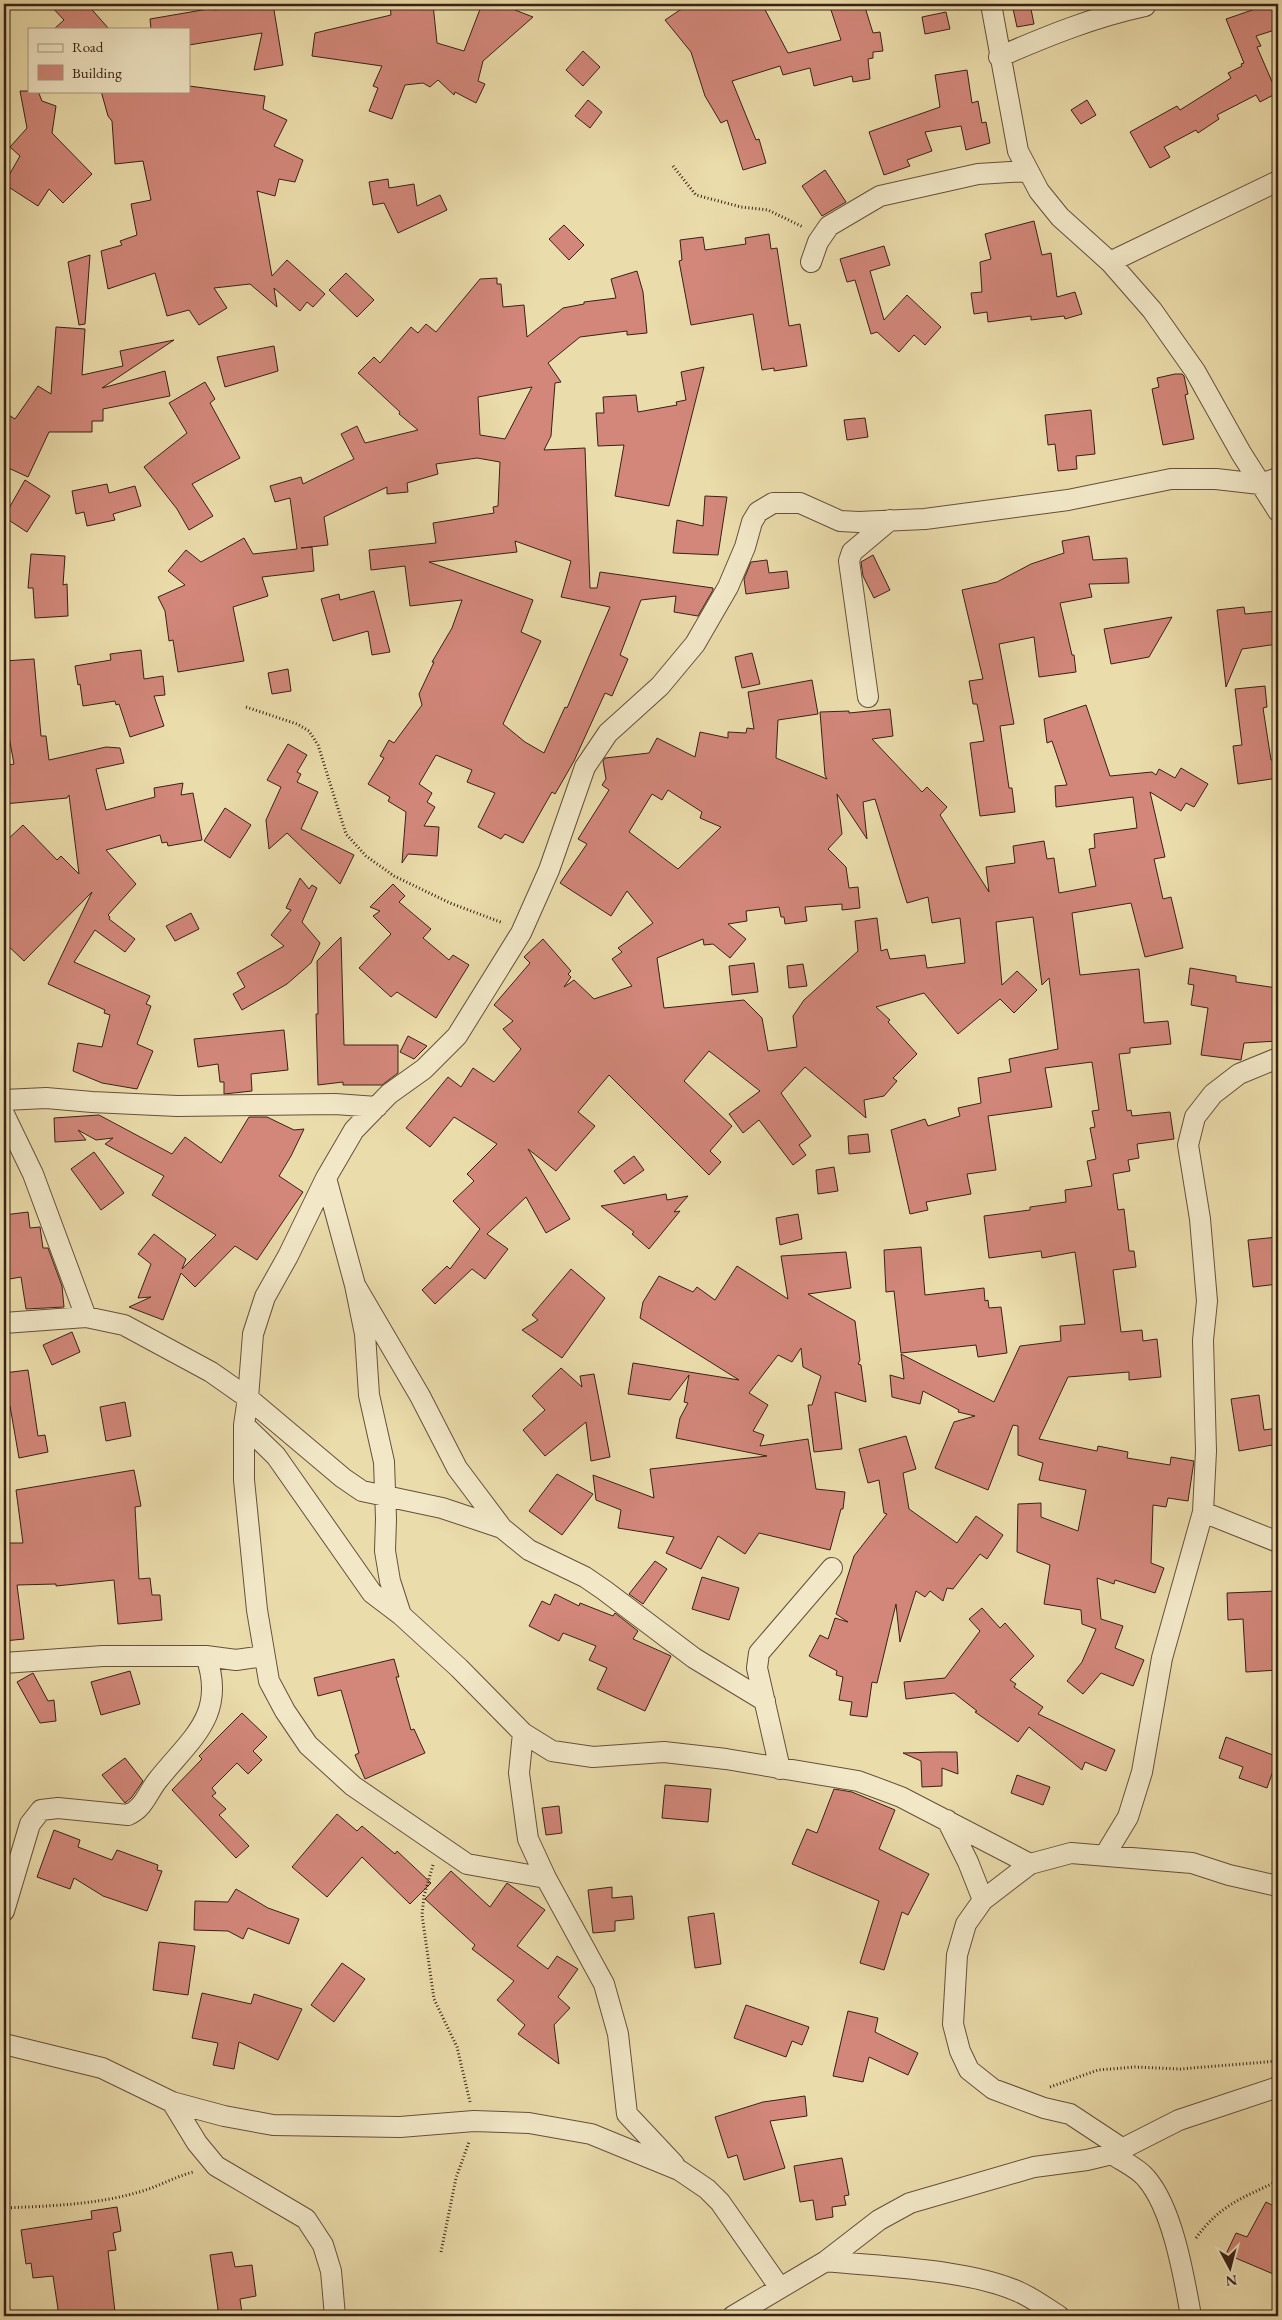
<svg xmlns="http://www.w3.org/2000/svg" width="1282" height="2320" viewBox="0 0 1282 2320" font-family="'EB Garamond',serif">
  <rect width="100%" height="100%" fill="#ebdcab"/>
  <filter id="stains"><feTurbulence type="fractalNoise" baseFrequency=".004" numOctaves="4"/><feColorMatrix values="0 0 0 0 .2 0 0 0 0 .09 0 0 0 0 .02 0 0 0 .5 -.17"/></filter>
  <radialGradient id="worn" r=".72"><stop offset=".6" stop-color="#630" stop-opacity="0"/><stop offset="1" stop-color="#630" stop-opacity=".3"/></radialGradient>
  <path fill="#d2877a" stroke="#392117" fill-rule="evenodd" d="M49,4H87L109,29H54L64,20Z
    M248,4H273L283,65L254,70L262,33L189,45V29H151L150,19L214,8V10L248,6Z
    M390,4H433L437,43L464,51L482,4H514L515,10L533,17L483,61L478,81L485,84L476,103L455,92L454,95L438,80L430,87L423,83L405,85L392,119L369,111L378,88L373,86L382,66L312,56L315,33L391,15Z
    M689,4H762L788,53L841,40L829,4H864L873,33L880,32L883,51L873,52V58L868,59L870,79L853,82L852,76L814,86L810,68L783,75L780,66L732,81L756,140L759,139L766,163L743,170L727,120L721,123L705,96L691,52L665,20Z
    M1012,4H1030L1034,24L1017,27Z
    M1270,4H1278V29L1256,36L1261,46L1257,47L1277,93L1260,102L1256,95L1217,115L1219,119L1198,133L1196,130L1164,147L1170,157L1150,168L1130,132L1177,106L1180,110L1231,78L1228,73L1242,66L1241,64L1244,63L1226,19Z
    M946,12L950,29L925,34L922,17Z
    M583,51L600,67L583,86L566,70Z
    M967,70L972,103L978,101L982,123L986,122L990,143L966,150L961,126L925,132L932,151L907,160L910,166L884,175L869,132L940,107L935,75Z
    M189,86L265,96L263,109L287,120L274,146L303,160L295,182L279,179L275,196L257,191L272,276L287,260L325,294L313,307L307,302L300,311L274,288L277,307L250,284L214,288L227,308L199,325L189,310L167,316L155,273L108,289L101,251L122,245L120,241L137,235L131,204L151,200L143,161L115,164L112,121L108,116L101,91H189Z
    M20,91H38L42,101L56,106L52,133L92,174L63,203L49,189L38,206L4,184L20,156L10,147L27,128Z
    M588,100L602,112L590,128L575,116Z
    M1087,100L1096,115L1081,124L1071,110Z
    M825,170L846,202L822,216L802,186Z
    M388,179L389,188L414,184L417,206L440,195L447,210L398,233L384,203L373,205L369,182Z
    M1034,221L1042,255L1051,253L1057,297L1075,292L1082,314L1065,319L1064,316L1031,320V316L988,322L987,312L974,314L971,293L982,292L980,262L991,259L985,234Z
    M564,225L584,245L569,260L549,239Z
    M769,234L771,249L777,248L789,326L800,324L807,366L774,371V368L762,370L753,314L691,325L679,261L682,260L680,240L703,237L705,250L746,244L745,238Z
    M884,246L890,265L870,271L884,320L907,295L941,327L925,345L914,335L899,352L877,332L871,334L855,280L847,282L840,259Z
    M90,255L85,324L79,325L68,262Z
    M637,271L643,292L647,333L627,335V331L580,337L548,363L561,382L555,383L551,436L544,450L585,448L590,588H597L600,572L713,588V590L698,616L674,612L676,596L641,600L620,655L628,659L612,696L605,693L574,761L555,794L552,792L523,843L505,834L501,839L478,827L495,793L467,782L472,770L436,755L419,784L432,793L427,802L435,807L424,826L439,827L437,856L408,854L402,863L406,812L388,801L390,797L368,784L384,758L380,756L389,740L394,743L422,705L419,694L434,662H432L452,628L462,600L410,606L405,566L371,570L369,550L436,543L433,523L494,513L493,507L498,506L500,462L477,458L436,464L438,474L407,483L408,492L387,494V487L324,517L328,545L301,548L312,547L314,571L262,577L268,596L233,607L244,661L178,672L173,640L169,641L165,611L158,597L185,585L168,571L186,550L201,562L244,538L253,554L297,549L290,498L275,502L270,486L301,477L303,484L354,459L341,434L357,426L365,443L418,430L399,414L400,412L358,373L374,357L380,363L411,327L418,333L426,324L436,332L480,279L497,278V284H501L503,307L524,305L527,337L563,308L584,304V302L616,298L611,279ZM532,387L505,439L480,435L478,397ZM515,541L571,561L561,597L610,607L567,708L565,707L544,753L525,742L503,724L541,641L521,632L533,600L429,562L517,552Z
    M346,273L374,300L357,317L329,290Z
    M56,327L85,329L82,375L123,366L120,351L174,340L102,388L165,371L170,396L103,409V421H92V432H49L28,477L4,466V412L15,419L38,386L51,394Z
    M274,346L278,371L225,387L217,357Z
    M704,367L669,506L615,496L624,445L598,446L596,413H604L603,397L636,395L638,412L677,405L676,402L686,400L681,372Z
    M1175,374H1182L1184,376L1188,394L1185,395L1194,439L1163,445L1152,389L1159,387L1157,378Z
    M205,382L215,399L210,403L240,458L192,484L213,516L189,530L177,509L144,467L187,433L169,403Z
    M1091,410L1095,454L1076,456L1077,469L1058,471L1055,444L1048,445L1045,415Z
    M865,418L868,437L847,440L844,420Z
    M25,480L50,496L27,532L4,517Z
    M107,484L109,493L135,486L141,506L113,514L115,520L87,526L84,512L76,514L72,491Z
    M705,496L727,497L718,555L673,553L677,520L703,526Z
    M1089,536L1093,560L1127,558L1129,583L1089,584L1092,597L1060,603L1072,655H1074L1076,672L1039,677L1034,637L999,644L1014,724L1000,726L1009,788H1012L1015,812L980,816L970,743L984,741L977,704H973L969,681L983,679L962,590L997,582L1031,564L1064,553L1062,541Z
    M31,554L65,556L63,585L67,584L68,616L35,618L33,588H28Z
    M873,555L890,590L874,598L863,576L861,562Z
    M767,560L769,573L787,571L789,588L746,594L744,579L751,562Z
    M374,591L390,652L372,655L368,631L333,641L321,599L339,594L340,600Z
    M1244,607L1245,614L1278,611V644L1242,649L1226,687L1217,610Z
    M1172,617L1149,657L1111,664L1104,629Z
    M141,650L144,679L163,676L165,695L154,696L164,726L130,737L119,704L116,705L115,701L83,706L80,684L78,685L75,666L111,660L110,654Z
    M752,653L760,684L742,688L735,657Z
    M34,659L41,736H46L49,760L106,747L120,748L124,763L96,769L106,810L155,797L154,788L183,783L181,795L193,793L202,840L168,846L167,842L162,843L160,835L106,850L136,884L108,915L110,917L109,919L135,939L125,952L95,930L74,962L150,996L146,1004L151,1006L137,1044L153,1051L137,1089L102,1083L73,1071L78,1043L102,1047L110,1015L104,1013L105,1010L48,984L92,892L24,961L4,942V843L23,825L57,860L61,856L79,874L69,795L67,798L4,804V766L14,764L5,715L4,661Z
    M288,669L291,691L272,694L268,673Z
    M812,680L818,714L778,720L776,758L827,779L825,775L820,712L849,711V713L890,709L893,736L872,739L922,792L927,787L947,807L940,815L989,892L986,867L1015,863L1013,846L1044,841L1047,859L1054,858L1059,893L1096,886L1089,849L1095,848L1094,834L1137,828L1133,797L1056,807L1055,786L1067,785L1052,741L1047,743L1044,719L1086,705L1110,776L1152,772L1156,775L1159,769L1175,778L1181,768L1208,784L1194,807L1186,803L1181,811L1150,792L1165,857L1154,859L1163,899L1171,897L1183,948L1145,957L1131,903L1072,913L1080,975L1139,969L1144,1023L1168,1021L1171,1044L1130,1048V1053L1119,1054L1127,1111L1131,1110L1132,1116L1170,1112L1174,1139L1137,1144L1139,1158L1128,1160L1130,1171L1113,1174L1118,1210L1124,1209L1129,1251H1134L1136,1267L1113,1270L1121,1332L1142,1330L1143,1341L1157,1339L1161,1377L1129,1380V1372L1068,1377L1039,1439L1097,1451L1098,1446L1128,1452L1127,1458L1170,1465L1171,1457L1194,1461L1188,1501L1168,1498L1166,1507L1153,1505L1151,1563L1164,1568L1155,1593L1115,1580L1114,1584L1097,1578L1101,1619L1123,1626L1115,1648L1144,1660L1133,1686L1101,1673L1083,1694L1067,1681L1082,1662L1096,1629L1082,1624L1081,1610L1044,1604L1050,1565L1017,1552L1018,1504L1041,1503V1517L1078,1531L1086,1490L1039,1480L1043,1463L1018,1455V1426L1013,1425L988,1490L935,1468L954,1422L975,1416L958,1412L959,1410L923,1391L920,1404L892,1397L890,1375L904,1379L901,1354L994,1402L1020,1346L1061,1341L1060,1326L1085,1324L1075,1252L1042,1258L1041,1251L989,1258L984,1216L1030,1210V1207L1066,1202L1065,1190L1092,1186L1087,1161L1096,1159L1090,1128L1095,1127L1092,1111L1099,1110L1092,1062L1045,1068L1052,1107L988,1116L996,1170L967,1174L971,1194L926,1202L928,1210L910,1214L891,1130L925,1119L928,1126L960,1116L958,1108L981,1103L978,1078L1011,1072L1009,1059L1058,1049L1049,978L1042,985L1033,917L996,922L1002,985L1017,971L1037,990L1014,1013L1000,999L958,1034L924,993L876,1007L890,1020L888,1022L917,1054L893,1078L897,1081L884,1096L864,1100L866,1118L805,1067L781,1093L811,1136L799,1145L806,1155L793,1165L759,1120L743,1133L729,1114L760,1091L709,1051L684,1081L732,1126L710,1151L721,1162L709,1175L609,1075L578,1112L595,1126L556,1171L528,1149L570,1219L546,1233L526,1197L487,1234L508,1249L485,1279L472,1269L435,1304L422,1290L447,1266L450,1269L480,1229L453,1201L474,1181L467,1174L497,1144L454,1117L430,1147L406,1128L448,1077L461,1087L473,1068L494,1082L521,1049L503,1029L513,1021L494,1005L530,963L524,957L543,939L571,971L568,974L571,977L564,987L574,980L594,999L632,986L612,959L622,952L618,948L653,923L627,891L611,916L560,883L587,844L578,839L609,790L602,785L606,779L603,761L605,758L649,753L657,738L695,757L700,732L728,738V732L746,733L747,728L754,729L748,692ZM668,790L702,812L700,818L721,827L678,869L629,832L652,794L662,800ZM837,794L867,839L863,802L875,799L907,903L928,897L932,923L960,918L965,963L927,968L925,955L890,959L887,949L881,951L877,918L855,921L858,951L804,1000L793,1016L797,1047L768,1051L762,1018L744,1000L664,1008L657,958L703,939L704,945L713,944L730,958L746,939L728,924L747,921L746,911L779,907L781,917H784L785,924L807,921L805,907L842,904V910L860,908L858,887L849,888L846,867L828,849L842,834Z
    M1265,686L1267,707L1263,708L1271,760L1278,759V778L1238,784L1233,746L1242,745L1235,689Z
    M288,744L307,755L297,772L301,774L297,782L318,792L301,829L354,855L340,884L287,833L269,849L266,820L281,787L267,780Z
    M225,808L251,825L230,858L204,841Z
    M300,878L309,889L312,885L317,888L302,922L320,943L311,963L287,984L242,1010L233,994L245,987L237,973L284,946L271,935L291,910L286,908Z
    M393,884L405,896L399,902L431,929L423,938L449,960L453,955L469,965L436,1018L397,992L391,997L359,968L391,934L373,916L380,911L370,907Z
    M191,913L199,929L175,941L166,926Z
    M341,937L344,1045H398V1073L382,1085H343V1082L318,1085L316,1014H318L317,961Z
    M754,963L758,992L732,995L729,966Z
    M803,964L807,986L789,988L787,966Z
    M1190,968L1236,976V982L1277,988L1278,1041L1244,1043L1241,1060L1201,1055L1208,1008L1191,1005L1194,985L1188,984Z
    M284,1030L288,1070L251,1074L252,1091L224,1094V1082H220L218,1064L198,1067L194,1039Z
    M408,1036L427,1046L414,1059L400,1052Z
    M99,1115L172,1154L185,1137L221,1163L249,1117H267L294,1130L304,1129L291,1156L279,1176L303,1192L257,1260L235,1246L195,1287L181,1273L163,1320L129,1307L151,1297L138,1298L151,1264L138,1254L154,1234L186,1259L182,1269L216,1235L152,1195L164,1176L105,1144L113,1138L96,1140L78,1130L86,1140L55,1142L54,1118Z
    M868,1134L870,1152L849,1154L848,1136Z
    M94,1152L124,1193L101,1210L71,1169Z
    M634,1156L644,1170L624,1184L614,1171Z
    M834,1167L838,1191L818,1194L816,1170Z
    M666,1194L667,1200L688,1196L674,1212L680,1211L649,1249L632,1234L634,1232L601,1206Z
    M28,1212L30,1228L40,1227L43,1248H48L62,1286L64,1307L26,1309L21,1277L4,1280V1215Z
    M798,1214L802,1239L780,1245L776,1218Z
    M1278,1237V1284L1253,1287L1248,1240Z
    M921,1247L925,1295L984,1288L985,1301L988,1300L989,1308L1001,1307L1007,1353L978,1357L976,1345L901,1353L894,1291L886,1292L884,1250Z
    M846,1252L851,1288L808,1294L855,1321L860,1360L858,1364L861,1365L866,1402L835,1392L842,1449L814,1452L808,1405H812L821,1376L803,1367L801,1348L792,1362L778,1355L749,1393L768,1405L753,1431L764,1435L760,1446L808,1439L816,1489L845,1492L843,1509H841L830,1550L759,1533L745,1554L718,1536L701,1569L666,1553L674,1537L618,1528L621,1510L596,1500L593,1475L654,1498L650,1469L767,1456L676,1438L680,1418L688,1403L684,1402L689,1375L670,1400L628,1394L633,1363L739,1380L640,1318L643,1302L659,1276L693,1292L697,1287L715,1300L737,1266L788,1299L781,1256Z
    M571,1269L605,1298L562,1358L522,1330L538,1320L532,1315Z
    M72,1332L80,1352L52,1365L43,1345Z
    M561,1368L582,1387L580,1376L594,1374L610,1457L591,1461L586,1422L545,1456L523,1430L545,1410L532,1396Z
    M28,1370L38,1436L45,1435L48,1452L19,1458L10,1406L4,1407V1373Z
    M1259,1395L1264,1430L1278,1428V1444L1239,1451L1231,1399Z
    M125,1402L131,1436L106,1441L100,1407Z
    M906,1436L916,1469L903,1473L909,1509L957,1543L976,1516L1003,1535L987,1559L980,1554L953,1589L947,1588L943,1601L930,1591L925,1597L916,1591L900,1642L896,1604L877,1683L872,1682L867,1717L850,1715L852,1702L839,1700L843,1677L836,1675L837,1671L809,1656L820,1635L828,1639L835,1618L848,1622L836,1614L854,1556L887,1514L884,1513L879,1480L868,1483L859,1449Z
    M134,1470L141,1506L135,1507L139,1579L150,1578L152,1595H160L162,1620L118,1624L114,1580L56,1586V1584L17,1585L24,1639L4,1641V1553H8L7,1543H23L16,1490Z
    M557,1474L593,1494L562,1535L529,1511Z
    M655,1561L667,1569L643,1604L629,1594Z
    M702,1577L739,1588L729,1620L692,1609Z
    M1278,1591V1670L1246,1672L1243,1619L1228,1620L1227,1593Z
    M555,1594L579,1606L580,1603L613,1616L615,1613L638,1631L633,1639L671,1656L645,1711L597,1689L607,1668L589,1660L596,1646L563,1633L559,1641L529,1626L542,1601L550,1605Z
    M982,1608L1000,1628L1005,1623L1034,1656L1010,1680L1016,1684L1014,1687L1043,1707L1038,1714L1115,1750L1106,1771L1085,1762L1082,1770L1029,1727L1018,1742L975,1712L977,1711L954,1693L906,1699L904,1682L945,1678L980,1631L969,1619Z
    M394,1659L399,1677H396L411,1730L414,1729L425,1753L365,1779L355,1755L359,1753L341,1690L318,1696L314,1678Z
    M130,1671L140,1704L101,1715L91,1682Z
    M33,1673L48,1701L54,1700L56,1721L40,1723L17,1682Z
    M242,1713L267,1737L253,1751L262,1760L248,1774L237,1763L212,1788L216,1793L212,1796L226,1809L219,1815L249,1846L236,1858L172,1790L202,1759L199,1756Z
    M1226,1737L1278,1757L1267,1788L1239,1778L1243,1767L1219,1758Z
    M938,1752H957L958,1774L942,1768V1786L922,1787L921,1761L903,1753Z
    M125,1758L143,1781L132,1797L125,1803L102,1775Z
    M1017,1775L1050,1787L1043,1805L1011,1793Z
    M665,1785L711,1789L708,1822L662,1818Z
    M834,1789L852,1792L895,1810L879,1849L929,1874L908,1915L902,1912L884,1970L860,1963L879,1901L792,1864L807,1829L817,1833Z
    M559,1806L562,1833L546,1835L542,1808Z
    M337,1814L357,1831L362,1826L395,1854L397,1851L431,1883L410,1904L362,1857L327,1897L292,1867Z
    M54,1830L80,1840L78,1847L112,1860L117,1850L158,1865L157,1870L162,1871L147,1911L103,1896L74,1878L70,1889L37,1877Z
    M451,1871L490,1907L507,1883L545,1910L517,1946L548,1969L557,1956L578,1969L558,1997L570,2008L554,2025L559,2064L518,2034L525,2025L497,2000L514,1981L472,1949L475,1945L425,1899Z
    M612,1887V1898L632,1896L634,1919L615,1921V1931L593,1933L588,1890Z
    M236,1889L268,1908L299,1919L289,1944L248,1928L243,1939L228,1931L194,1930L195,1901L228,1902Z
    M714,1913L721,1964L695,1968L688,1917Z
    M159,1942L195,1946L188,1995L153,1990Z
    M342,1963L365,1979L334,2022L311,2005Z
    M202,1993L251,2004L254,1994L302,2009L278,2060L239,2042L234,2069L213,2065L218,2043L192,2038Z
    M746,2005L809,2027L802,2045L792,2041L786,2057L734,2038Z
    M848,2011L878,2018L875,2032L918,2053L908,2075L869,2057L863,2082L833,2076Z
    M805,2096L807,2116L770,2121L785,2168L744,2180L737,2155L728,2158L715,2117L763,2102Z
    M842,2158L849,2195L844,2196L846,2205L832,2207L833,2217L816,2220L813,2200L800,2202L794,2166Z
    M1266,2202L1278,2208V2276L1226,2254L1236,2233L1247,2237Z
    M117,2207L121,2231L113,2233L116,2250L108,2251L115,2312L85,2316H59L53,2276L33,2278L31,2263L26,2264L21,2230L92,2219L91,2211Z
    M232,2252L235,2267L252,2265L256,2296L240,2299L242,2313L219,2316L210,2255Z"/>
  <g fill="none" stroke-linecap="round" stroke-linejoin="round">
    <g stroke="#66503c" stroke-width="22">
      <path id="minor" d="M991,4L1018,151L1039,191L1060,217L1110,262L1152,310L1195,371L1241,453L1278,511
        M999,57C1047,36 1094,17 1145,6
        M811,262L818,242L829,226L880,196L978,174L1028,171
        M1110,262L1278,181
        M868,697L849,561L852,552L890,520
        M4,1100L46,1098L92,1102L177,1106L335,1104L377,1107
        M4,1114L33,1174L86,1317
        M326,1178L355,1285L420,1396L457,1468L502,1528L529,1550L585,1577L604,1590L694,1658L765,1701
        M355,1285L365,1334L369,1395L384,1462L386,1519L385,1551L390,1581L401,1615L459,1668L523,1733L552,1751L593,1757L664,1752L726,1759L858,1781L901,1797L1030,1864
        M4,1323L86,1317L124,1325L211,1372L248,1398L343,1478L362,1491L442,1508L502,1528
        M244,1425L276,1456L372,1593L401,1615
        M1203,1512L1278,1542
        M4,1663L103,1656H206L236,1660L264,1656
        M523,1733L519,1773L528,1839L546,1878L604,1984L618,2034L627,2114L674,2164
        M780,1769L757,1668L759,1653L832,1568
        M947,1820L968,1862L983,1900
        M1105,1855L1128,1817L1142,1772L1162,1658L1203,1512L1206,1451L1203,1340L1207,1301L1200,1219L1188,1145L1195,1117L1213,1094L1239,1074L1278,1058
        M546,1878L467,1864L353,1786L308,1745L285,1711L269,1681L257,1610L244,1480V1425L248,1398L253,1334L265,1297L288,1256L326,1178L354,1130L389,1094L424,1069L457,1036L521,933L549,870L585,767L608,733L660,686L695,644L728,587L745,547L752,522L758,512L773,503H800L840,521L859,522L925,519L1068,500L1171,479H1216L1260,484L1278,478
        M4,1911L30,1824L41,1810L58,1808L128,1815C144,1808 147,1794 157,1781C190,1739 227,1716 206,1656
        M4,2044L102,2068L172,2102L224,2116L273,2125L400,2127L474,2121L529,2123L591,2134L679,2170L707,2189L720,2202L780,2288
        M172,2102L197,2143L216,2166L306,2219L323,2245L331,2271L335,2316
        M1123,2149L1070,2114L1044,2108L993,2089L969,2070L960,2051L953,2024L957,1955L966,1924L983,1900L1030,1864L1071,1853L1192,1863L1229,1875L1278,1886
        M1112,2154C1122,2161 1138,2168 1146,2178C1173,2209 1184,2277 1191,2316
        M826,2261C883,2267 969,2269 1019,2292C1033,2298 1046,2308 1059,2316
        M733,2316L826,2261L879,2220L910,2203L1034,2167L1087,2160L1112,2154L1179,2120L1278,2087"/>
    </g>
    <path stroke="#392117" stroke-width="3" stroke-dasharray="1 2.5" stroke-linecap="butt" d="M673,166L696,195L741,207L768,210L803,227
      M246,707L297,724L309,731L318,745L346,834L366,856L394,876L450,903L503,923
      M433,1865L424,1896L422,1915L434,1999L457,2047L470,2102
      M1050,2087L1098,2070L1135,2067L1180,2069L1278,2061
      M4,2208C49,2206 95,2205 139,2192C158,2187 174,2177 193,2172
      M1196,2238C1220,2205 1242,2198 1278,2181
      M441,2252L456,2178L469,2142"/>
    <use href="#minor" stroke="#f2e8c8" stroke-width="20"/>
  </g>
  <rect width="1282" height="2320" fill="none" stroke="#ebdcab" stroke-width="20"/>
  <rect x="5" y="5" width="1272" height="2310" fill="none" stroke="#392117" stroke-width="2.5"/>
  <rect x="10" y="10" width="1262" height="2300" fill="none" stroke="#392117"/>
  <rect x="28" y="28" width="162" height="65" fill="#f2e8c8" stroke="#a89881"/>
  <rect x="38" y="44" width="25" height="8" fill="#f2e8c8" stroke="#a89881"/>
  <text x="72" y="52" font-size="15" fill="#392117">Road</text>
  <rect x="38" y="65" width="25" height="15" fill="#d2877a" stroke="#a89881"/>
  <text x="72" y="78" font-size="15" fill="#392117">Building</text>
  <g transform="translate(1230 2268) rotate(173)" stroke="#f2e8c8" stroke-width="4" paint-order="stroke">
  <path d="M0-4L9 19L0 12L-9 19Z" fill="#392117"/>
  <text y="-8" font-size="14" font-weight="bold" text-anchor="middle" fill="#392117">N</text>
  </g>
  <rect width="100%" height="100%" filter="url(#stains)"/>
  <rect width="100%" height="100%" fill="url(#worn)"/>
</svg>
